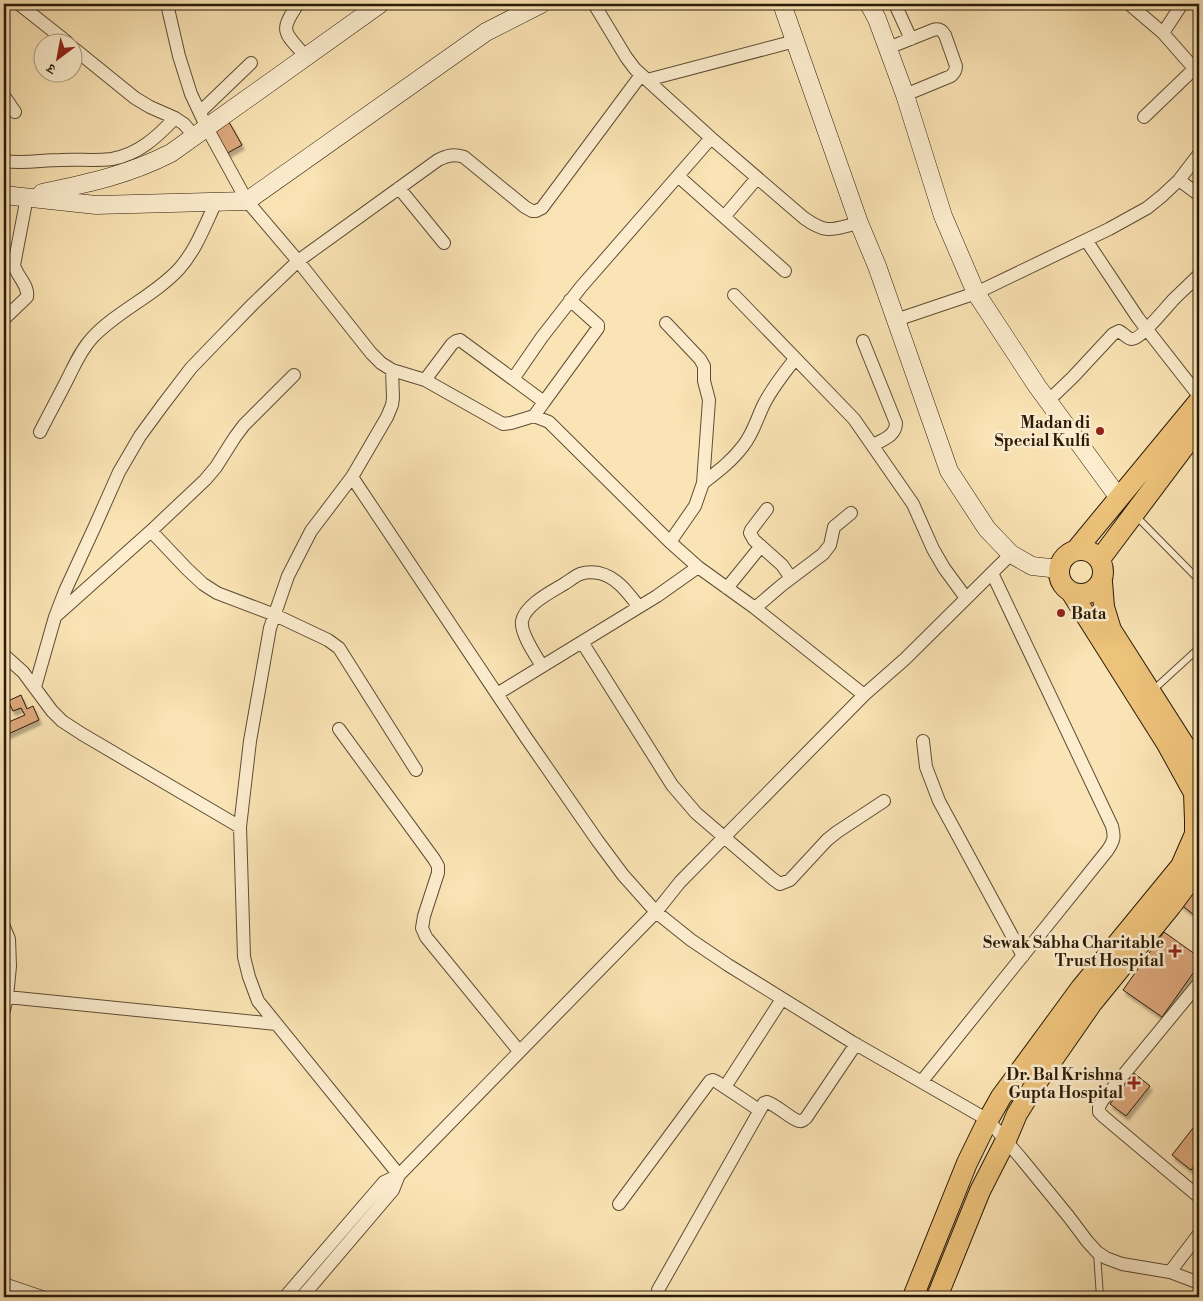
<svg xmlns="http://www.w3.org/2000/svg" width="1203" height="1301" viewBox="0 0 1203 1301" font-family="'Libre Bodoni','Noto Serif Devanagari',serif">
  <defs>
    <filter id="shadow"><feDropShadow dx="2.5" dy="4.5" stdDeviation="1" flood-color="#0004"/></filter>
  </defs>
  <rect width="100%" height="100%" fill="#fae3b4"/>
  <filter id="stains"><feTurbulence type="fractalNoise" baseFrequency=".004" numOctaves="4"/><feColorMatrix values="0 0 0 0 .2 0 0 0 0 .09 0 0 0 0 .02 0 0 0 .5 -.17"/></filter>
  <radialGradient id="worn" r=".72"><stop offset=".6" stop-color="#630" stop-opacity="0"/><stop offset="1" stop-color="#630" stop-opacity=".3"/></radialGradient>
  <path fill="#dea97d" stroke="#291b08" filter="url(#shadow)" d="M229,122L242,145L224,155L211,132Z
    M21,695L27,709L33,706L39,720L6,735L4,729V724L25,715L21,708L13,711L8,701Z
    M1194,884L1199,889V919L1179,903Z
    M1164,932L1199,957V965L1162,1017L1123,990Z
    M1134,1073L1150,1086L1126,1116L1110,1104Z
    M1193,1128L1199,1133V1160L1191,1170L1172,1155Z"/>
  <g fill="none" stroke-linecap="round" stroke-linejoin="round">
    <g stroke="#5d4d33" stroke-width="8">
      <path id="lane" d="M1135,515L1199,580
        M1152,691L1199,648
        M1097,1253L1100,1297"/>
    </g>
    <g stroke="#5d4d33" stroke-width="14">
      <path id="street" d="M19,4L67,42
        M167,4L179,56L191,94L207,128L247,201L298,261L371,353L381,363L392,370L425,380L503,424L511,423L534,416L549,422L670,542L698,567L755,608L864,695
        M298,4C278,33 285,32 306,57
        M594,4L626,57L635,69L711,138L804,218C828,235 832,229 859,223
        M895,4L911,39
        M1129,4L1163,33L1199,74
        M1163,33L1182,4
        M72,47L135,98L150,107L175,118L184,124L195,137
        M888,48L933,30C939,28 942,30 945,35L956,66C956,71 954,73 951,76L905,95
        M647,80L795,41
        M4,96L15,112
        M200,112L251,63
        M1144,117L1194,69
        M4,161C24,164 42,160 61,160C78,159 95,161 112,159C139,154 157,137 175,118
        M678,176L785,271
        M1179,180L1199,195
        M399,188L444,243
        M724,217L757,178
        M1086,240L1138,318L1199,396
        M734,295L854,419L913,504L933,549L944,568L966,598
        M4,319L27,297C29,285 17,277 14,265L27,197
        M896,320L976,293L1109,229L1147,208L1162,196L1179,180L1199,154
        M666,323L700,359L704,366V381L709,400L703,483L695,506L670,542
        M863,341L896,423C896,436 882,440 873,445
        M392,370L393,398L392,405L387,417L352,477L311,531L288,576L270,628L250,741L240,827L244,957L249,977L258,1001L399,1175
        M425,380L452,344L456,341L460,340L513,379
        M1048,401L1073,377L1113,334L1119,331C1123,333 1128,339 1132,339C1140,340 1167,306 1174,299C1182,291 1191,283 1199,275
        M544,402L598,328V325L570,300
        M534,416L544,402L513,379L542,337L581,287L711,138
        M40,432C49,414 59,396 68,378C75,364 81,350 92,338C117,311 154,296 179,269C196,250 205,225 216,202
        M352,477L527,739L597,840L623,875L656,912L691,940L728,965L852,1042L988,1120L1020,1157L1069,1217L1087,1241L1097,1252L1106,1258L1122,1264L1170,1272L1199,1283
        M703,483C717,472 732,461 743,446C753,434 757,418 764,404C772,388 784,373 795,359
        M767,509L751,530L750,533L754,540L782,565L791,578
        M151,531L187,569L203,584L217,593L275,615L328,640L339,648L416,770
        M727,588L761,546
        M755,608L782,585L823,554L830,545L834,527L851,513
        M57,615L151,531L205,480L216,467L235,437L244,425L294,375
        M582,642L672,785L696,813L773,879L780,884L790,880L827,840L837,832L884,801
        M4,655L23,672L52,711L62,721L82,734L240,827
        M542,666C536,656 520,633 522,621C525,605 551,592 564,584C569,581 575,576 580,574C586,572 593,572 599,573C617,577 628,593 639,607
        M35,687L55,617L65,591L95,526L119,472L140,436L162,406L191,368L218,340L253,304L298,261L438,160C448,155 454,154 464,157L525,207L532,211H536L542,208L641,75
        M497,694L657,596L698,567
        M339,729L434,859L438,866V873L424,916L422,928L426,937L519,1051
        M923,741L926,767L939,801L1023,956
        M4,927L9,939L10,966L7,997L4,1010
        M1199,983L1102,1101L1099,1107V1112L1104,1117L1199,1197
        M7,997L276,1024
        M922,1081L1107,851C1114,841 1115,837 1112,826L992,573
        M725,1087L782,999
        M619,1204L710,1081L713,1080L717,1082L759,1110
        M1170,1272L1199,1234
        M4,1284L42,1297
        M658,1290L764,1103L767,1102C777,1105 792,1120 799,1121C803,1122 803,1120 806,1118L856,1044
        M285,1297L384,1182L399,1175L656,912L680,882L864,695L905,659L1011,554
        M302,1297L393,1190L399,1175"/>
    </g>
    <g stroke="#291b08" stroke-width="19">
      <path id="secondary" d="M782,4L859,223L877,266L896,320L949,471L987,529L1011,554L1032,566L1059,569
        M869,4L877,19L905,95L943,216L976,293L1037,386L1119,498
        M42,193C89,183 128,175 171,153L380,4
        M4,195L96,205L247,201L486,32L541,4"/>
    </g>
    <g stroke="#291b08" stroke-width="22">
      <path id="primary" d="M1059 572a22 22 0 1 1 44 0a22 22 0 1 1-44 0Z
        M1076,550L1199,401
        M1100,559L1199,427
        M1102,582L1104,607L1111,630L1199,768
        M913,1297L967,1163L988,1120L1001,1097L1081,988L1181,866L1195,834V820L1194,793L1167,744L1071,592
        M937,1297L980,1191L1006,1140L1017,1114L1035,1085L1092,1003L1171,906L1199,868"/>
    </g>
    <use href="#lane" stroke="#fcedce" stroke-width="6"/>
    <use href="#street" stroke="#fcedce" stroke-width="12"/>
    <use href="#secondary" stroke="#fcedce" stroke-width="18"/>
    <use href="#primary" stroke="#edc27a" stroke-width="20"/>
  </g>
  <g fill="#8f2418" stroke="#fcedce" stroke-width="2">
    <circle cx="1100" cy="431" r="5"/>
    <circle cx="1061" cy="613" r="5"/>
    <path d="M1172.5 943.5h5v5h5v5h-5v5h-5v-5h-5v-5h5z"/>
    <path d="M1131.5 1075.5h5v5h5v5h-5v5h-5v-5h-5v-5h5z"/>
  </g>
  <g text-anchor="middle" stroke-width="5" stroke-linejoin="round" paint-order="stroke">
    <g font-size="16" font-weight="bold" fill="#291b08" stroke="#fcedce" text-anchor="end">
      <text x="1090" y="428">Madan di<tspan x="1090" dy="18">Special Kulfi</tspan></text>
      <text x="1071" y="619" text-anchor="start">Bata</text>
      <text x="1164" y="948">Sewak Sabha Charitable<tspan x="1164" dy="18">Trust Hospital</tspan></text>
      <text x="1123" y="1080">Dr. Bal Krishna<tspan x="1123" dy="18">Gupta Hospital</tspan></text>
    </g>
  </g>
  <rect width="1203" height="1301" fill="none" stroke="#fae3b4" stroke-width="20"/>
  <rect x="5" y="5" width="1193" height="1291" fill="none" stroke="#291b08" stroke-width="2.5"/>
  <rect x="10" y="10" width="1183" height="1281" fill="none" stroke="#291b08"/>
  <g transform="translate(58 58) rotate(212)"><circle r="24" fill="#fcedce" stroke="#a8997f"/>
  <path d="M0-4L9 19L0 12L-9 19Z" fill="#8f2418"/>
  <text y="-8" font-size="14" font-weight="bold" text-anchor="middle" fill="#291b08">उ</text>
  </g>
  <rect width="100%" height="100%" filter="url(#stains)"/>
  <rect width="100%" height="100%" fill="url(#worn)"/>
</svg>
